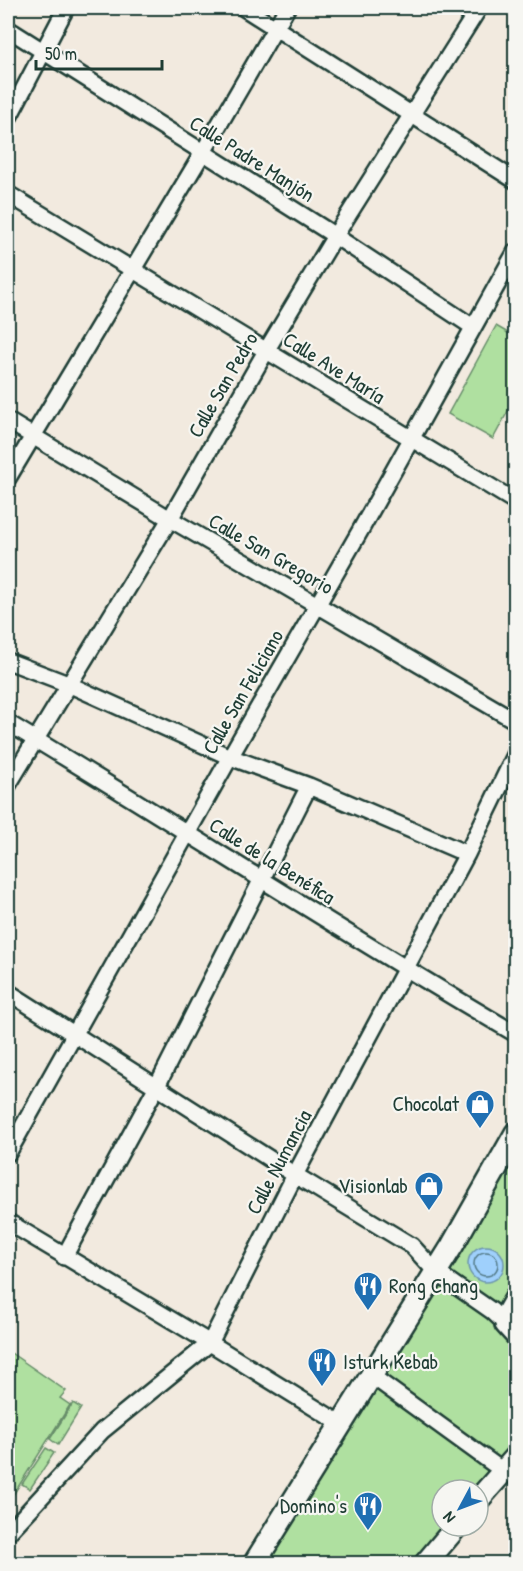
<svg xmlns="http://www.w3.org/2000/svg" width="523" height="1571" viewBox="0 0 523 1571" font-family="'Patrick Hand',sans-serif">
  <rect width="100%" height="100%" fill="#f2eadf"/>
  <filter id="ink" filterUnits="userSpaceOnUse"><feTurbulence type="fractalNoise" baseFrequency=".0167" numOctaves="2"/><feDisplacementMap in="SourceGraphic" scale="12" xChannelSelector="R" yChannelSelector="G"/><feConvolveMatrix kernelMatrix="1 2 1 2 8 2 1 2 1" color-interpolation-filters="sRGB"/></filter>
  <g filter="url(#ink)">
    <path fill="#afe0a0" stroke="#678e6a" stroke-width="1.5" d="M496,326L515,337V398L493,439L448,414Z
      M515,1134V1457L478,1490H442V1526H457L425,1563L254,1564L441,1270Z
      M8,1351L66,1391L60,1398L70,1405L8,1503Z
      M73,1403L81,1408L58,1445L50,1439Z
      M46,1448L54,1453L30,1489L22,1484Z"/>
    <path fill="#9fd0fc" stroke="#6c95ac" stroke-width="1.5" d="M468 1264a18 18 0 1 1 36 0a18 18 0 1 1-36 0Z"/>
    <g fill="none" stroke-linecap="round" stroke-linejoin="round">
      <path stroke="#527884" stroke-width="1.5" d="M474 1264a12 12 0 1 1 24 0a12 12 0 1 1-24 0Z"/>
      <g stroke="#1f3d34" stroke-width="20">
        <path id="street" d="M244,8L516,181
          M8,29L326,230L473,327
          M8,119L66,8
          M8,194L516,502
          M8,421L170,519L516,721
          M8,478L202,154L287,8
          M8,661L68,684L230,757L309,786L467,854
          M8,723C178,825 344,934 516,1034
          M8,785L170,519L266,351L335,236L479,8
          M8,992L295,1175L412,1246L436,1272L492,1311L506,1324
          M8,1153L230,757L360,531L516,251
          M8,1222L210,1343L341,1424
          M64,1257L157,1086L309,786
          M372,1376L503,1471
          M8,1533L102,1431L210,1343L295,1175L467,854L516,753"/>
      </g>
      <g stroke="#1f3d34" stroke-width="26">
        <path id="secondary" d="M516,1298L507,1314L506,1324L516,1335
          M478,1500L516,1457
          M254,1564L452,1246L516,1133
          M425,1564L457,1526"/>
      </g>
      <use href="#street" stroke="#f6f6f2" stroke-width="15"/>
      <use href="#secondary" stroke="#f6f6f2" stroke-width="21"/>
    </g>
  </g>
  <defs>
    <g id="shop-pin" transform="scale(1.5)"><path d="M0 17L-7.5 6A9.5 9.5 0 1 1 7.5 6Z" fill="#1f6fb2" stroke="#f6f6f2"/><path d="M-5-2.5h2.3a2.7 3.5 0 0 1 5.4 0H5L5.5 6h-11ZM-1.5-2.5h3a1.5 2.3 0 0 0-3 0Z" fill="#fff"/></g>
    <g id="restaurant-pin" transform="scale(1.5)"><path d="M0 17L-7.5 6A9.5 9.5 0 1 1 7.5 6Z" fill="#1f6fb2" stroke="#f6f6f2"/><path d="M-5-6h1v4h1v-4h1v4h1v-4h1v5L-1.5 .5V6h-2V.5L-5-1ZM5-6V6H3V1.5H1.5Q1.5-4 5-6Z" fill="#fff"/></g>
  </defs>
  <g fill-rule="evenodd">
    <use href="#shop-pin" x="480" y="1104"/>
    <use href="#shop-pin" x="429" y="1186"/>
    <use href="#restaurant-pin" x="368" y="1286"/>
    <use href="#restaurant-pin" x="322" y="1362"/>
    <use href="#restaurant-pin" x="368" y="1506"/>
  </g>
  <g text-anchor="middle" stroke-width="4.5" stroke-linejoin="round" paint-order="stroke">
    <g font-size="21" fill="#1f3d34" stroke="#f6f6f2">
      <text transform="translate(252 159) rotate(32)" y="7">Calle Padre Manjón</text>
      <text transform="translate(334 368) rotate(32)" y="7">Calle Ave María</text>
      <text transform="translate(223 385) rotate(-60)" y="7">Calle San Pedro</text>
      <text transform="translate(271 554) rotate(30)" y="7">Calle San Gregorio</text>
      <text transform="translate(243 692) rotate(-60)" y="7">Calle San Feliciano</text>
      <text transform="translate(272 861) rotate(32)" y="7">Calle de la Benéfica</text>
      <text transform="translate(279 1162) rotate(-62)" y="7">Calle Numancia</text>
    </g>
    <g font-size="21" fill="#1f3d34" stroke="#f6f6f2" text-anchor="end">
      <text x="459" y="1111">Chocolat</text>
      <text x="408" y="1193">Visionlab</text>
      <text x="389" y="1293" text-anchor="start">Rong Chang</text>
      <text x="343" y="1369" text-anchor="start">Isturk Kebab</text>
      <text x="347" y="1513">Domino's</text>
    </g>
  </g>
  <rect width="523" height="1571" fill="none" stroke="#f6f6f2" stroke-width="30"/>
  <rect x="15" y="15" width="493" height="1541" fill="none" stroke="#1f3d34" stroke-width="2" filter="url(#ink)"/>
  <g transform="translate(460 1508) rotate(229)"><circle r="28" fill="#f6f6f2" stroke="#a0aca6" stroke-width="1.5"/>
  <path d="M0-4.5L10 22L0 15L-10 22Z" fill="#1f6fb2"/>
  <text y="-9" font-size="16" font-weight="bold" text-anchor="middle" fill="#1f3d34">N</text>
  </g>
  <path d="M36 60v9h126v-9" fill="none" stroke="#1f3d34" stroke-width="3"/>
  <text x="45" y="60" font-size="18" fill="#1f3d34" stroke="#f6f6f2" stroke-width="4.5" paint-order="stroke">50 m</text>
</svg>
